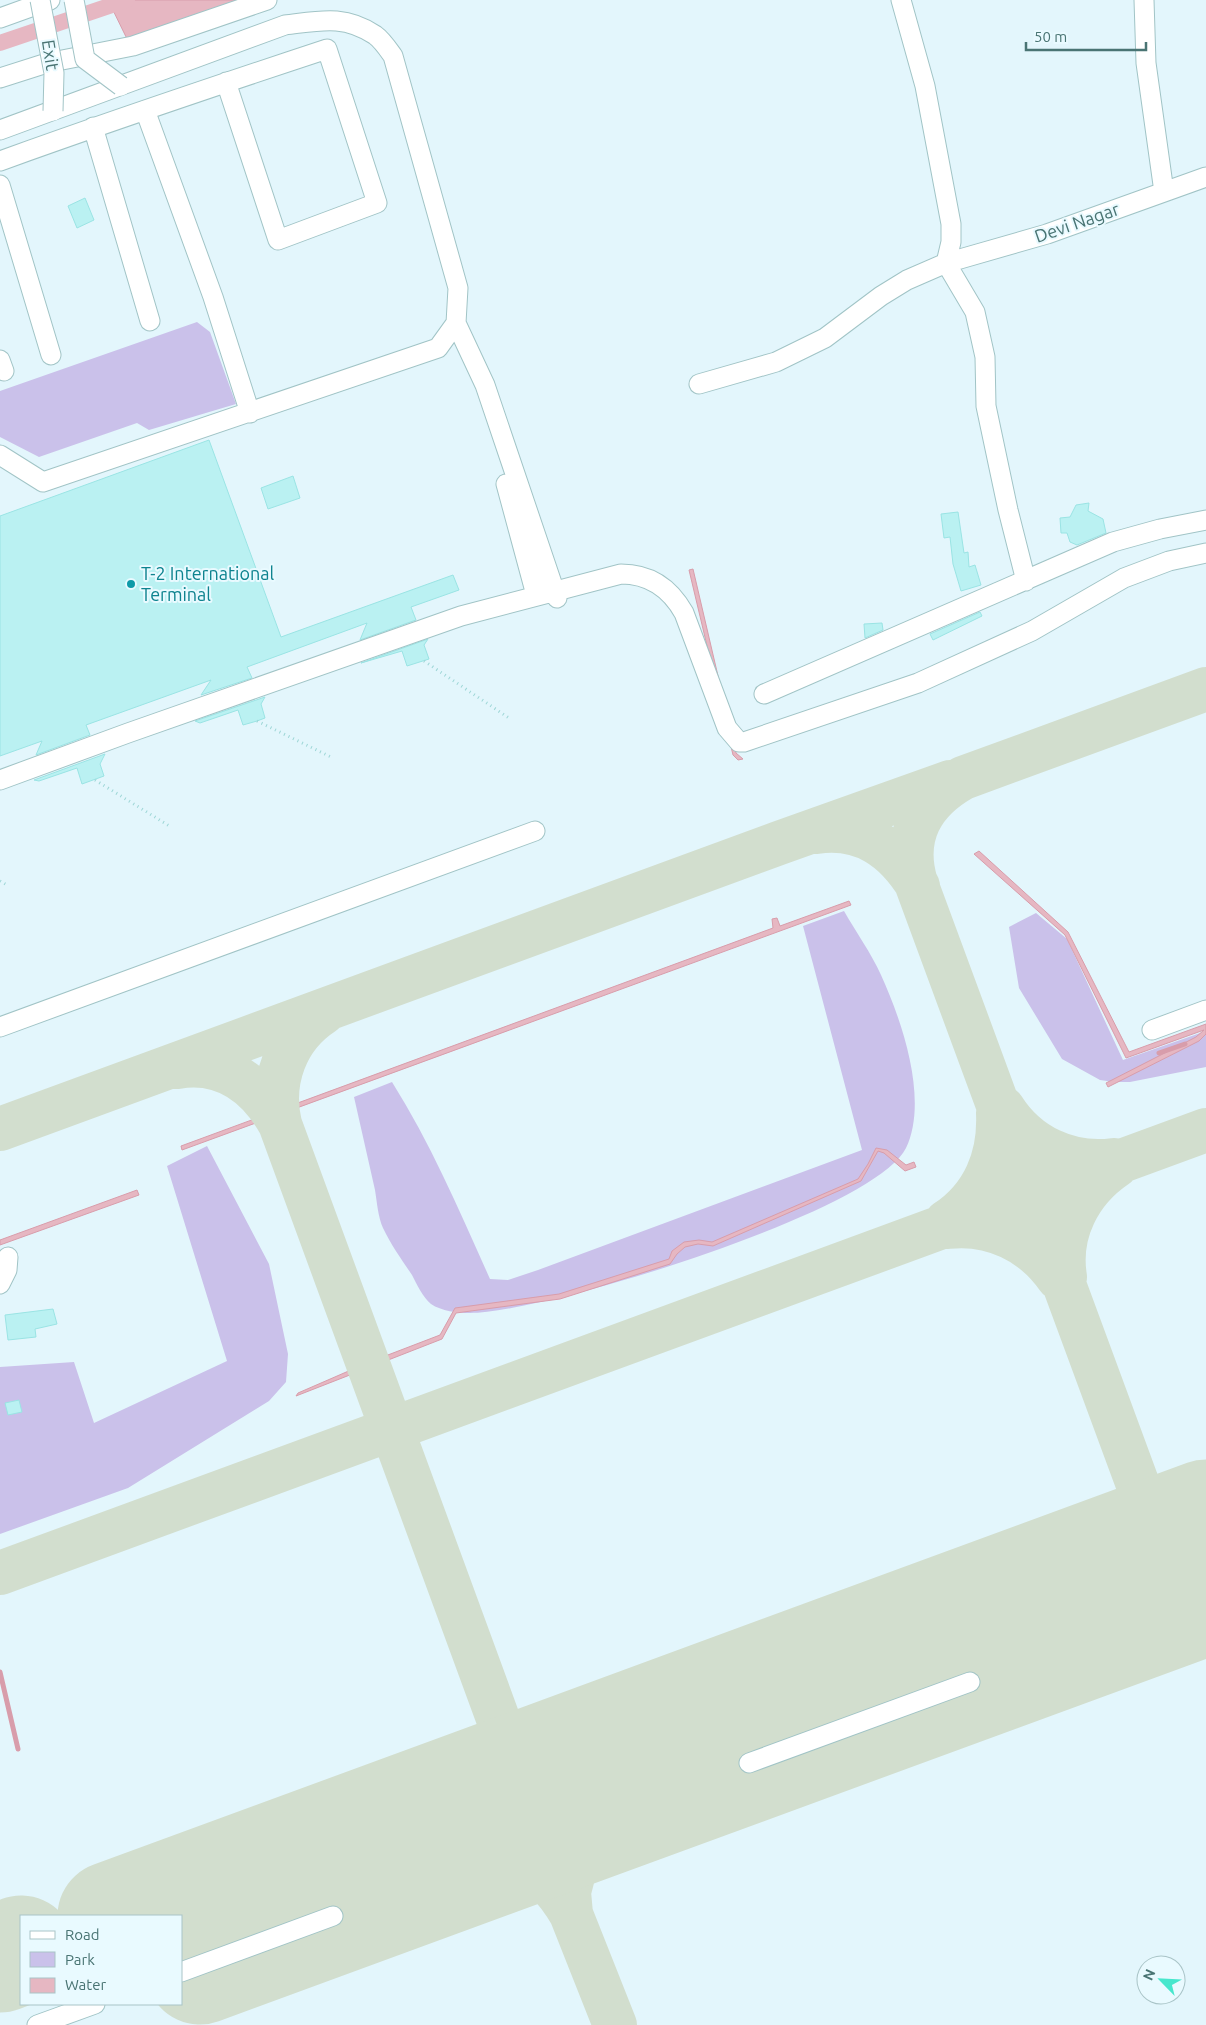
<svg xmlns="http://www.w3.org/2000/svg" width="1206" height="2025" viewBox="0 0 1206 2025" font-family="Ubuntu,sans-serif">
  <rect width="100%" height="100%" fill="#e3f6fc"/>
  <path fill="#cac1ea" d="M197,322L210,332L236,404L149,430L137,423L39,457L0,437V391Z
    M844,911C856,932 871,953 881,975C902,1021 929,1100 906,1148C875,1212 544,1313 470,1313C458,1313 441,1311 431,1304C423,1297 417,1285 412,1275C402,1260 391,1245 383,1228C378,1217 377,1202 375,1190C368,1159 361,1128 354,1097L392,1082C431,1144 460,1212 490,1279L508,1280L538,1270L862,1150L803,926Z
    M1036,913L1067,939L1123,1060L1206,1031V1067L1130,1082H1114L1100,1080L1062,1059L1019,988L1009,927Z
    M207,1146L269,1264L288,1354L286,1382L269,1401L128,1488L0,1534V1367L74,1362L94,1423L227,1361L167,1166Z"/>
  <path fill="#e6b7c2" stroke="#d89dab" d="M108,0H255L130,45Z
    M693,569L736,753L743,759L738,760L733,755L689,570Z
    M979,851L1068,932L1129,1052L1206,1024V1034L1199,1041L1108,1087L1106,1083L1196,1037L1204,1030L1126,1058L1065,935L974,854Z
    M849,901L851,905L182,1150L181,1146L773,928L772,919L777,918L780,926Z
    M876,1148L887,1150L906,1165L914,1162L916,1167L905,1171L884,1153L878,1151L861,1181L713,1246L698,1244L685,1247L677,1254L670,1264L560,1299L456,1313L442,1339L296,1396L298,1393L367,1363L440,1335L455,1308L559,1294L669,1259L672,1251L684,1242L699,1240L712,1242L858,1179L868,1164Z
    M137,1190L139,1195L0,1245V1240Z"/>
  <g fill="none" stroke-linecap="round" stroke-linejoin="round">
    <path stroke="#d89dab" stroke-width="5" d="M1159,1053L1185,1044
      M0,1672L18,1749"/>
    <path stroke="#e6b7c2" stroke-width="16" d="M0,43L127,0"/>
    <path stroke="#d2dece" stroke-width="44" d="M1206,689L963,778C922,801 902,836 916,883L1151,1520C1162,1545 1180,1563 1206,1572
      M816,832C863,825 895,849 918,886
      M323,1013C286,1037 270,1081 280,1124L511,1754
      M177,1067C224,1059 258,1085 280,1124L278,1118
      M1003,1108C1027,1146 1069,1166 1114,1160
      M0,1129L779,843L950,782
      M946,1222C984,1197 1000,1157 998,1113
      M948,1227C992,1222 1033,1242 1058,1278
      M1065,1277C1058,1233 1079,1191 1116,1166
      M0,1573L1206,1130
      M970,1682L1099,1636C1148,1612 1163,1572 1151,1520
      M460,1873C470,1869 480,1865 490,1863C527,1857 554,1884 571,1914
      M333,1916C362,1906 391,1895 420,1884C439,1878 460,1872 477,1861C512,1838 519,1793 511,1754C529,1785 567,1810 603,1812C614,1812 623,1809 633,1806L749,1763
      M615,2025L571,1914L569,1892L578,1857L588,1840L606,1822L621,1813L637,1808"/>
    <path stroke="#d2dece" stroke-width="109" d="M112,1916L1206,1514
      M0,1958L21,1950
      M200,1970L1206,1601"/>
  </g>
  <path fill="#baf1f2" stroke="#9ae4e4" d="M85,198L94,220L77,228L68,206Z
    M209,440L281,637L453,575L459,590L411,607L416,620L360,640L367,623L247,667L252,678L201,695L211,680L86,725L90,735L36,755L42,741L0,756V516Z
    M293,476L300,498L268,509L261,488Z
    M1089,503L1088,511L1103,519L1106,533L1077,545L1070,542L1067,533H1061L1060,518L1070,517L1076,505Z
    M958,512L964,553L968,552L969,567L975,565L981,585L961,591L953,564L950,537L944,538L941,514Z
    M980,612L982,616L933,640L930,634Z
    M882,623L883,630L865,638L864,624Z
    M428,639L424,645L429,659L407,666L402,651L361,663Z
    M265,697L261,704L265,718L257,721L243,725L238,710L200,723L195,721Z
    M105,754L100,764L104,776L82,784L77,768L39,781L34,780Z
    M53,1309L57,1324L35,1329L36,1337L8,1340L5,1315Z
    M19,1400L22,1412L8,1415L5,1403Z"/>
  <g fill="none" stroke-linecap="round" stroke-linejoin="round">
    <g stroke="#a1c4c6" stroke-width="21">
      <path id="minor" d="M901,0L925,86L951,224V242L946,263L975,312L985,357L986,406L1008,510L1026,581
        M1144,0L1146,63L1164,192
        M0,18L50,0
        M0,78L47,63L133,46L267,0
        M145,110L213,297L250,413
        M93,127L150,321
        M0,130L285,25C319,21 344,14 375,35C382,40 388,49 393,56L458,288L456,323L438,348L43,482L0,455
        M0,161C108,122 218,85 327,49L377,203L278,240L226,82
        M0,185L51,355
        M456,323L485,385L557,598
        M0,360L4,371
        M699,384L776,362L825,338L881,296L907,280L946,263L1047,234L1206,177
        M506,484L536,595
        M764,694L1113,542L1160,529L1206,520
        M0,780L128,733L461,616L621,574C650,574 670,588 684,613L727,728L739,742H744L918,683L1032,631L1124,578L1169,561L1206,553
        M0,1027L535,831
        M1152,1030L1206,1010
        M0,1284L7,1270L8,1257
        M749,1763L970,1682
        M181,1972L333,1916
        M37,2025L95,2004"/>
    </g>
    <path stroke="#9dd6d6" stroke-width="3" stroke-dasharray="1 4" stroke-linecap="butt" d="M424,661L509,718
      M257,721L331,757
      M95,780L171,827
      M0,881L7,885"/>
    <use href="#minor" stroke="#fff" stroke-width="19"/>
    <g stroke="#a1c4c6" stroke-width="21" stroke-linecap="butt">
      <path id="minor-bridge" d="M40,0L54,73L53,111
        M74,0L85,59L121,86"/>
    </g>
    <use href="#minor-bridge" stroke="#fff" stroke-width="19"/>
  </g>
  <circle fill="#0f9aa8" stroke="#e9faff" stroke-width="2" cx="131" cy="584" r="5"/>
  <g text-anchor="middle" stroke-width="4" stroke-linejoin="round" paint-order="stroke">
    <g font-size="18" fill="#497473" stroke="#e9faff">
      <text transform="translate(50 55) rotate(81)" y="6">Exit</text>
      <text transform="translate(1077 223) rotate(-19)" y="6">Devi Nagar</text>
    </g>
    <g font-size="18" fill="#0d838f" stroke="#e9faff" text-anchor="start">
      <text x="141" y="580">T-2 International<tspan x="141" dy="21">Terminal</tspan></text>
    </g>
  </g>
  <rect x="20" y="1915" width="162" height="90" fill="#e9faff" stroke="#a9c4c7"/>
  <rect x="30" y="1931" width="25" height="8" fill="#ffffff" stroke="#a9c4c7"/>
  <text x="65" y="1940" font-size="15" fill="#497473">Road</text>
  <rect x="30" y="1952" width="25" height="15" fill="#cac1ea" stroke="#a9c4c7"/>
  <text x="65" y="1965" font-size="15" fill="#497473">Park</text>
  <rect x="30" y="1978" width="25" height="15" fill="#e6b7c2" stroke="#a9c4c7"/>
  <text x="65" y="1990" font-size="15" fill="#497473">Water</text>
  <g transform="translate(1161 1980) rotate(294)"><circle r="24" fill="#e9faff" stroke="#a9c4c7"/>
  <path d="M0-4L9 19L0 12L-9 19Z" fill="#47e7cd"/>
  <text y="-8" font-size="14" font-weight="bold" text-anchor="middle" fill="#497473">N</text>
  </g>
  <path d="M1026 42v8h120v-8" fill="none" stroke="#497473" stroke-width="2.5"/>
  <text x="1034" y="42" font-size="15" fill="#497473" stroke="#e9faff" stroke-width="4" paint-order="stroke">50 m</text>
</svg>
